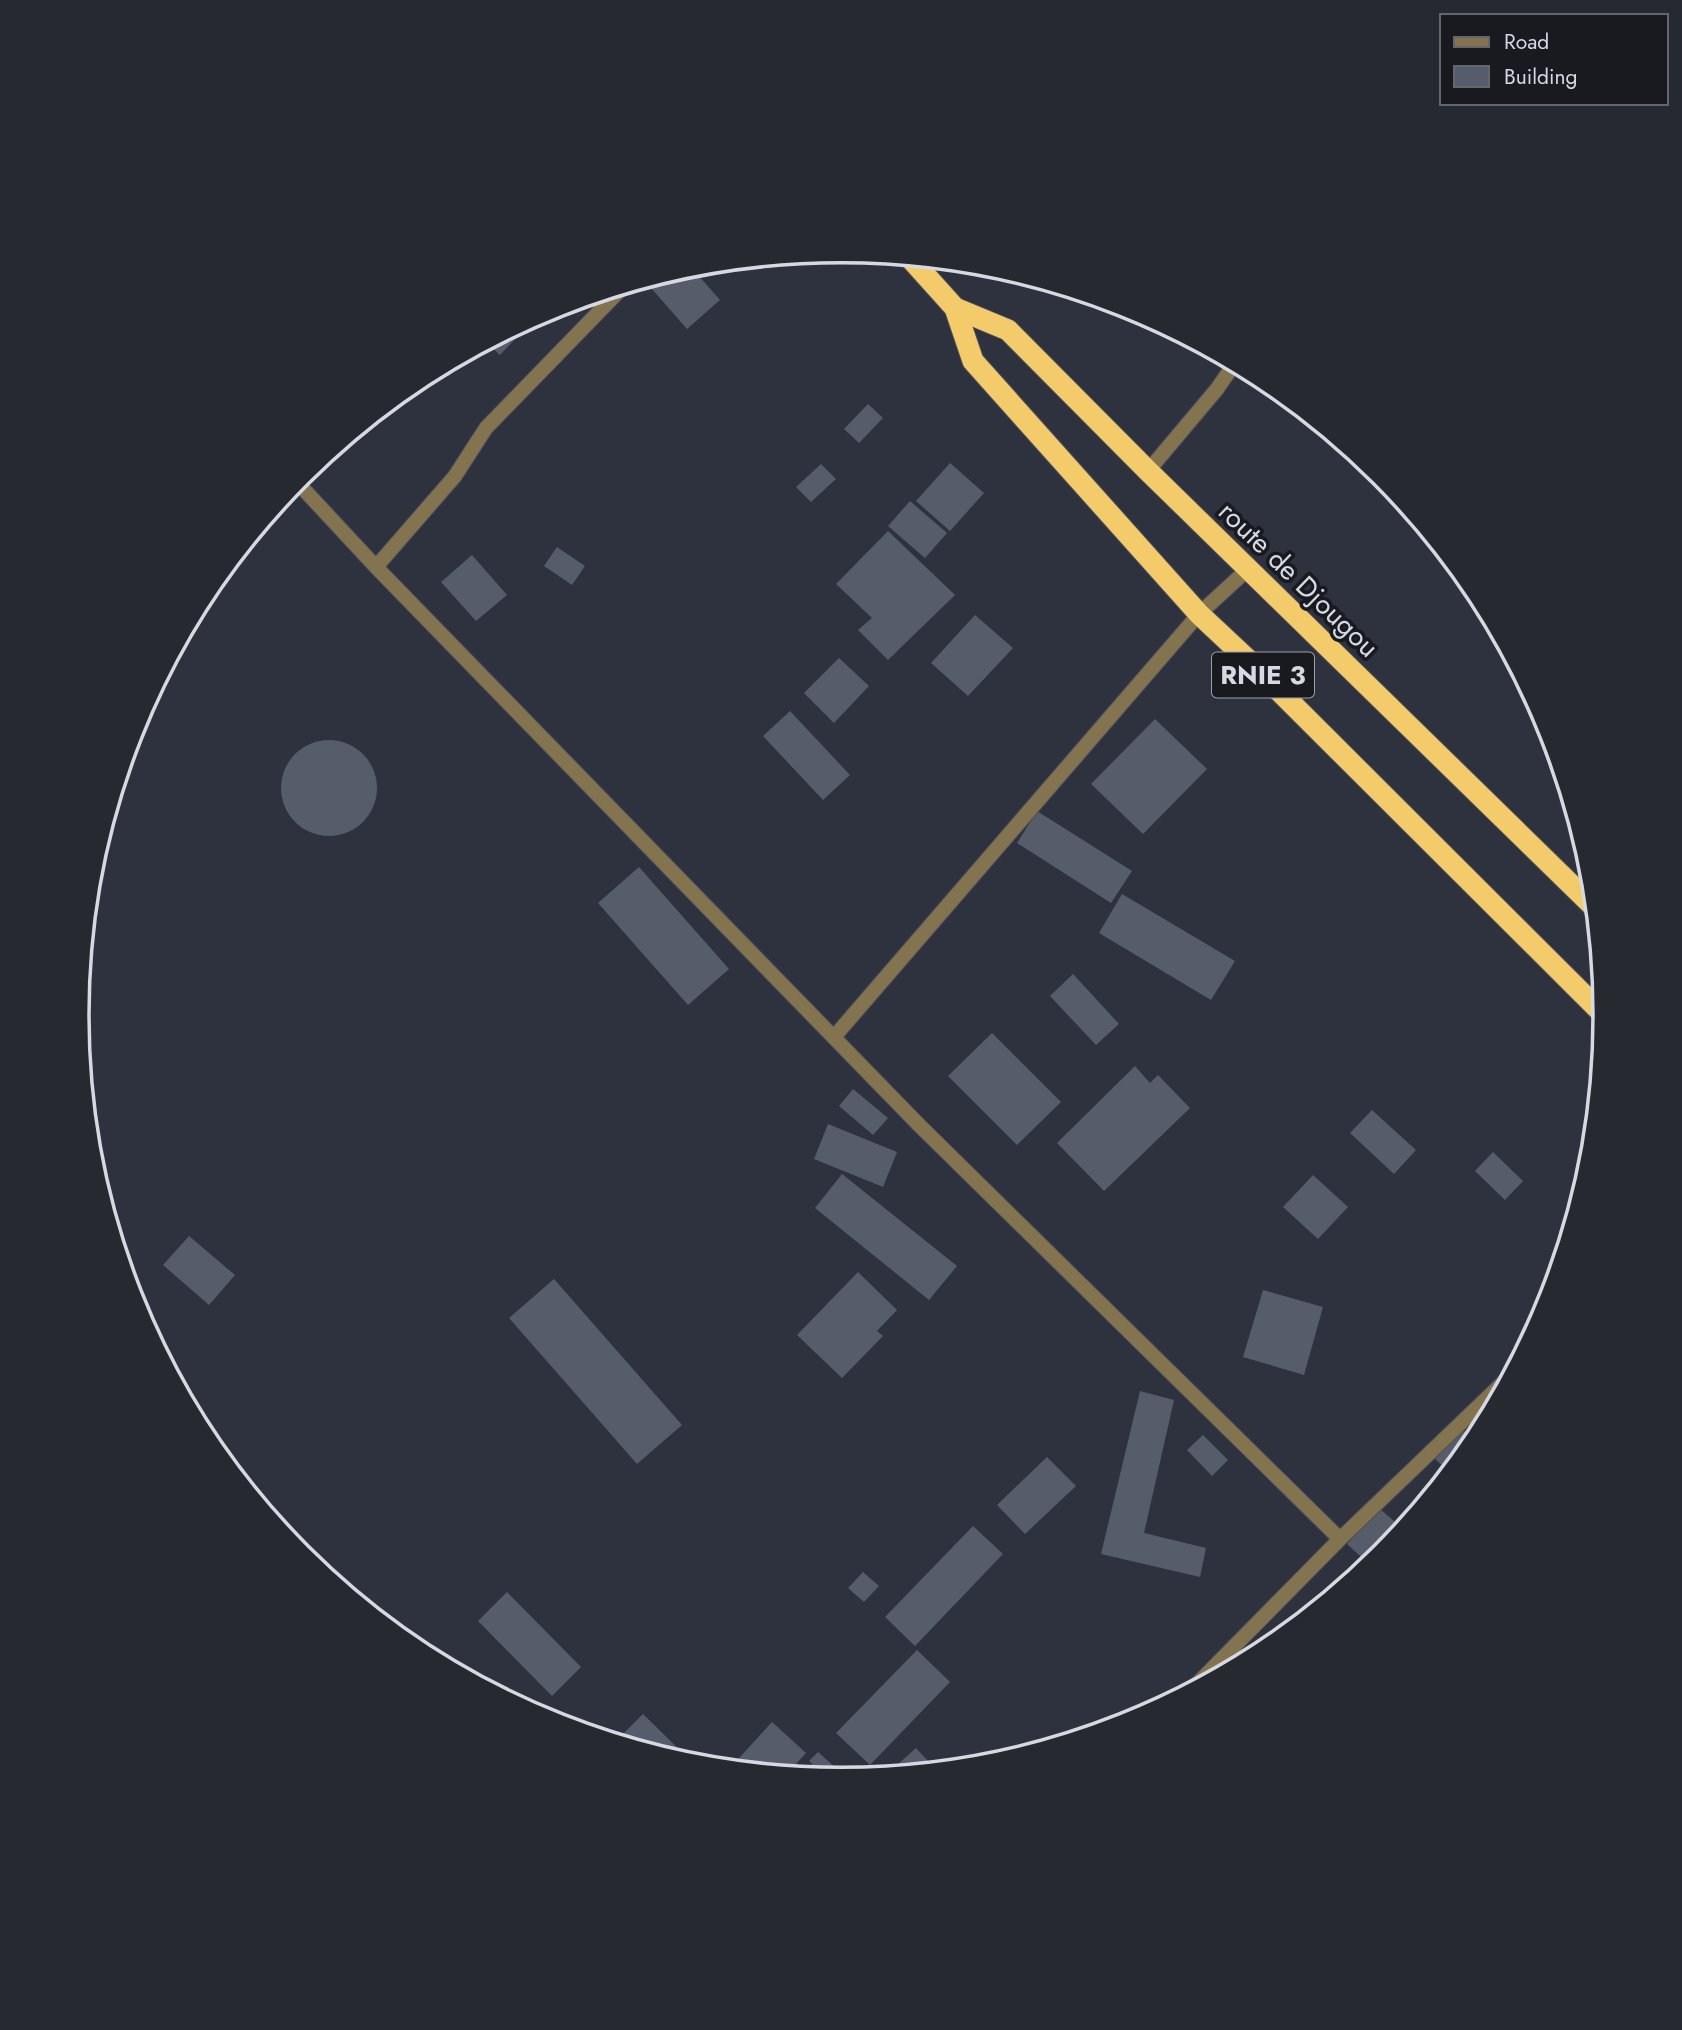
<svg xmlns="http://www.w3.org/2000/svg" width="1682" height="2030" viewBox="0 0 1682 2030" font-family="Jost,sans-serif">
  <rect width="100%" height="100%" fill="#2e323f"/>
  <path fill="#575c6a" d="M690,266L720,300L687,329L644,280Z
    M511,330L518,336L500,355L488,344Z
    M458,357L462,361L449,376L440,367Z
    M868,404L883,418L859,443L844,429Z
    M950,463L984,493L950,531L916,501Z
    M821,464L836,479L811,502L796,487Z
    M910,501L947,533L925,558L888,526Z
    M888,531L955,595L888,660L858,630L872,618L836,584Z
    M557,547L585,566L572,585L544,566Z
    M472,555L507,595L476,621L441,582Z
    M975,615L1013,648L968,696L931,663Z
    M839,658L869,686L834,723L804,693Z
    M790,711L850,775L823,800L763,736Z
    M1155,719L1207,769L1143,834L1091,784Z
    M281 788a48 48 0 1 1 96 0a48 48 0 1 1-96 0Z
    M1037,811L1132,871L1111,903L1017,843Z
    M639,867L729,969L688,1005L598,903Z
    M1122,894L1235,961L1211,1000L1099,933Z
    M1073,974L1119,1024L1096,1045L1050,996Z
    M992,1033L1061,1102L1017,1145L948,1076Z
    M1135,1066L1150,1083L1158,1075L1190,1108L1104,1191L1057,1143Z
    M853,1089L888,1118L873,1135L839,1106Z
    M1372,1110L1416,1150L1394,1174L1350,1133Z
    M828,1124L897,1152L883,1187L814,1159Z
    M1493,1152L1523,1181L1505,1200L1475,1171Z
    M842,1174L957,1266L929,1300L815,1208Z
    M1313,1175L1348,1207L1318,1239L1283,1207Z
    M189,1236L235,1275L209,1305L163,1265Z
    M858,1272L897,1310L877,1331L883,1336L842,1378L797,1335Z
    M554,1279L682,1425L637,1464L509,1318Z
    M1263,1290L1323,1307L1304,1375L1243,1357Z
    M1140,1391L1174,1400L1144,1533L1206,1548L1200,1577L1101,1554Z
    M1460,1427L1475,1441L1449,1472L1432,1456Z
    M1203,1435L1228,1460L1212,1476L1187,1450Z
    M1047,1457L1076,1486L1025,1534L997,1505Z
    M1379,1508L1403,1529L1381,1556L1370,1565L1347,1544Z
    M973,1526L1003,1554L915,1646L885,1617Z
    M863,1572L879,1586L864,1602L848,1588Z
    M507,1592L581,1667L552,1696L478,1621Z
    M917,1650L950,1682L870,1765L836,1733Z
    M643,1714L694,1764L616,1741Z
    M772,1722L806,1753L787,1774L730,1768Z
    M916,1748L936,1770L886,1775Z
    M818,1752L847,1778L810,1776L817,1769L809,1761Z"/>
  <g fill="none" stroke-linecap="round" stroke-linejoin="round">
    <g stroke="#4c505c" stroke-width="16">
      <path id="street" d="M1148,471L1217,389L1235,363
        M296,481L376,567L919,1125L1340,1539
        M376,567L455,476L486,428L624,286
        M834,1037L1199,614L1248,569
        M1192,1689L1340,1539L1511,1375"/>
    </g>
    <g stroke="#4c505c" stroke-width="23">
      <path id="highway" d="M910,258L955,308L973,361L1199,614L1246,658L1605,1016
        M955,308L1008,330L1148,471L1594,907"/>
    </g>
    <use href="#street" stroke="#83734f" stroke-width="14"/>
    <use href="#highway" stroke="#f3cb6b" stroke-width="21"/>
  </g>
  <g text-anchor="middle" stroke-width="7" stroke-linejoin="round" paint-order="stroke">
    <rect fill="#181a20" stroke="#9ea0a8" stroke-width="2" x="1212" y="652.5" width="102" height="45" rx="5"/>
    <g font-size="26" font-weight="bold" fill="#d7d9e2">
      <text x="1263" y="684">RNIE 3</text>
    </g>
    <g font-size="28" fill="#d7d9e2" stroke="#181a20">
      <text transform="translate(1299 579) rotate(44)" y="10">route de Djougou</text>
    </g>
  </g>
  <path d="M0 0H1682V2030H0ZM89 1015a752 752 0 1 1 1504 0a752 752 0 1 1-1504 0Z" fill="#272930" fill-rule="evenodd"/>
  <path fill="none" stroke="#d7d9e2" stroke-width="3.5" d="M89 1015a752 752 0 1 1 1504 0a752 752 0 1 1-1504 0Z"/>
  <rect x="1440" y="14" width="228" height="91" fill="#181a20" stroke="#64666e" stroke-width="2"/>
  <rect x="1454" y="37" width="35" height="10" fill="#83734f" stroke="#64666e" stroke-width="2"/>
  <text x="1504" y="49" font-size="21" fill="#d7d9e2">Road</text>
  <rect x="1454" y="66" width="35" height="21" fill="#575c6a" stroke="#64666e" stroke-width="2"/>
  <text x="1504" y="84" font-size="21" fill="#d7d9e2">Building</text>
</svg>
